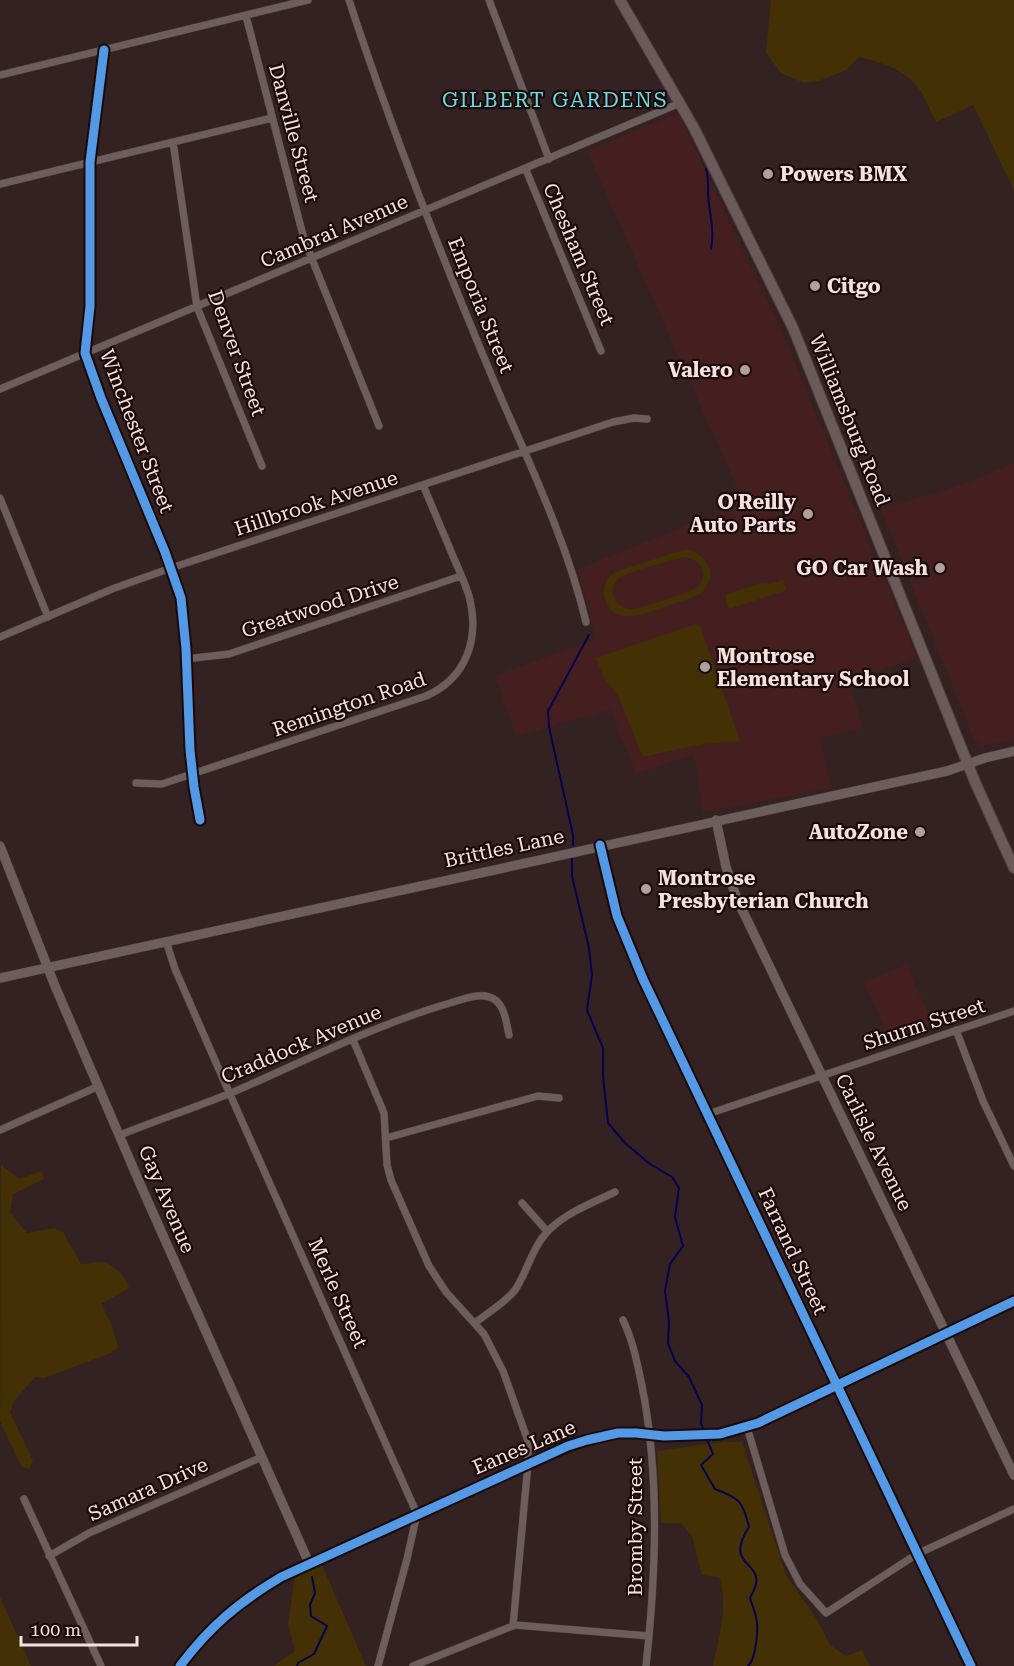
<svg xmlns="http://www.w3.org/2000/svg" width="1014" height="1666" viewBox="0 0 1014 1666" font-family="'Roboto Serif',serif">
  <rect width="100%" height="100%" fill="#342222"/>
  <path fill="#451f1f" d="M678,113L781,329L917,658L849,681L863,728L820,738L831,788L703,812L694,754L636,774L610,709L516,736L495,676L596,639L578,569L744,503L587,151Z
    M1014,463V739L982,746L974,739L881,509L961,485Z
    M906,965L932,1022L890,1040L864,982Z"/>
  <path fill="#443005" fill-rule="evenodd" d="M771,0H1014V190L973,105L936,122C931,113 928,104 923,95C910,71 884,63 859,57L846,70L819,81L804,83L781,73L766,53Z
    M686,549C708,555 720,576 700,594C689,599 676,603 664,607C645,614 612,628 605,597C602,587 607,578 615,572ZM682,557C692,558 701,561 703,572C704,578 701,585 696,588C691,592 637,610 631,609C614,609 605,587 621,577C636,569 665,563 682,557Z
    M783,580L787,590L729,609L726,600V594L763,583L771,584Z
    M696,624L700,626L740,741L702,744L643,757L618,696L603,676L596,658Z
    M1,1165L19,1179L42,1171L44,1179L13,1194L10,1213L27,1233L54,1228L63,1232L81,1264C88,1264 95,1262 101,1262C114,1264 126,1277 129,1288L101,1304L111,1323L118,1347L111,1353L44,1378L35,1377L14,1401L10,1412L33,1461L29,1469L21,1466L0,1421Z
    M722,1442H742L786,1575L816,1618L830,1645L846,1656L862,1650L870,1666H713C719,1638 729,1605 719,1577L702,1575L692,1536L681,1523H661L657,1451Z
    M321,1563L366,1666H274L295,1651L288,1624L295,1575Z
    M0,1597L31,1666H0Z"/>
  <g fill="none" stroke-linecap="round" stroke-linejoin="round">
    <path stroke="#050350" stroke-width="2" d="M706,169C709,178 708,185 708,194C709,214 715,228 711,249
      M573,845V835L549,727L548,711L589,635
      M572,859V876L589,948L592,975L587,1010L603,1048V1076L608,1123L625,1143L650,1164L672,1177L679,1188L675,1217L683,1246L670,1264L665,1291L669,1322L668,1343L675,1361L689,1377L702,1405L701,1423L703,1429
      M708,1442L713,1454L701,1465L715,1489C739,1498 743,1501 749,1527C724,1565 761,1562 756,1584C755,1589 752,1594 750,1598C752,1605 755,1611 756,1617C759,1628 756,1659 748,1666
      M297,1666L298,1663L314,1654L327,1626L311,1616L310,1605L315,1593L312,1577"/>
    <g stroke="#4f3e3f" stroke-width="8">
      <path id="street" d="M349,0C391,129 441,255 493,379C527,459 566,538 586,622
        M489,0L549,159
        M246,16L304,239L379,426
        M104,50L90,162V306L85,353L101,398L165,552L181,598L186,649L190,750L194,787L200,820
        M0,75L308,0
        M173,142L197,307L262,466
        M526,170L601,351
        M0,184L272,118
        M0,389L680,103
        M0,498L48,617
        M0,637L112,589L171,568L613,422L634,418L647,419
        M186,659L229,654L461,576
        M136,783L162,784L426,696C467,678 480,638 469,596C464,580 456,564 450,549C441,528 432,506 423,485
        M600,845L617,916L643,979L971,1666
        M166,941L175,969L217,1065L417,1514L407,1559L378,1666
        M956,1030L983,1101L1014,1166
        M353,1040L384,1113L387,1165L391,1180L429,1266L446,1292L484,1334L503,1371L528,1441V1464L513,1626
        M708,1114L1014,1011
        M0,1130L99,1086
        M120,1135C157,1120 194,1108 231,1093C303,1062 374,1025 450,1003C461,1000 478,993 489,997C505,1001 506,1022 509,1035
        M386,1138L538,1096L559,1098
        M522,1203L547,1231
        M623,1320C633,1341 637,1362 642,1386C660,1477 656,1573 646,1666
        M475,1323C487,1313 505,1303 515,1290C528,1271 532,1246 550,1229C568,1212 592,1203 615,1192
        M747,1427L785,1555L800,1584L826,1613L917,1554L1014,1509
        M24,1499L101,1666
        M49,1556L89,1533L262,1457
        M413,1666L515,1625L649,1636"/>
    </g>
    <g stroke="#4f3e3f" stroke-width="10">
      <path id="secondary" d="M716,820L726,867L737,899L1014,1475
        M0,846L55,986L141,1186L309,1563
        M0,978L947,771L985,758L1014,751
        M180,1666C210,1626 239,1602 281,1577L568,1446L587,1440L618,1433H636L664,1436L720,1434L758,1423L1014,1301"/>
    </g>
    <g stroke="#4f3e3f" stroke-width="12">
      <path id="primary" d="M620,0L694,128L793,328L975,782L1014,868"/>
    </g>
    <use href="#street" stroke="#6c5e5d" stroke-width="7"/>
    <use href="#secondary" stroke="#6c5e5d" stroke-width="9"/>
    <use href="#primary" stroke="#6c5959" stroke-width="10"/>
    <g stroke="#190b0a" stroke-width="13">
      <path id="cycleway" d="M104,50L90,162V306L85,353L101,398L165,552L181,598L186,649L190,750L194,787L200,820
        M600,845L617,916L643,979L971,1666
        M180,1666C210,1626 239,1602 281,1577L568,1446L587,1440L618,1433H636L664,1436L720,1434L758,1423L1014,1301"/>
    </g>
    <use href="#cycleway" stroke="#5399e6" stroke-width="9"/>
  </g>
  <g fill="#b39e9c" stroke="#190b0a" stroke-width="2">
    <circle cx="768" cy="174" r="6"/>
    <circle cx="815" cy="286" r="6"/>
    <circle cx="745" cy="370" r="6"/>
    <circle cx="808" cy="514" r="6"/>
    <circle cx="940" cy="568" r="6"/>
    <circle cx="705" cy="667" r="6"/>
    <circle cx="920" cy="832" r="6"/>
    <circle cx="646" cy="889" r="6"/>
  </g>
  <g text-anchor="middle" stroke-width="4.5" stroke-linejoin="round" paint-order="stroke">
    <g font-size="20" fill="#f8e0de" stroke="#190b0a">
      <text transform="translate(294 133) rotate(75)" y="7">Danville Street</text>
      <text transform="translate(334 231) rotate(-23)" y="7">Cambrai Avenue</text>
      <text transform="translate(579 254) rotate(67)" y="7">Chesham Street</text>
      <text transform="translate(481 305) rotate(68)" y="7">Emporia Street</text>
      <text transform="translate(237 353) rotate(70)" y="7">Denver Street</text>
      <text transform="translate(850 420) rotate(68)" y="7">Williamsburg Road</text>
      <text transform="translate(137 431) rotate(69)" y="7">Winchester Street</text>
      <text transform="translate(316 503) rotate(-18)" y="7">Hillbrook Avenue</text>
      <text transform="translate(320 606) rotate(-18)" y="7">Greatwood Drive</text>
      <text transform="translate(349 704) rotate(-19)" y="7">Remington Road</text>
      <text transform="translate(504 848) rotate(-12)" y="7">Brittles Lane</text>
      <text transform="translate(924 1024) rotate(-18)" y="7">Shurm Street</text>
      <text transform="translate(301 1044) rotate(-23)" y="7">Craddock Avenue</text>
      <text transform="translate(874 1142) rotate(64)" y="7">Carlisle Avenue</text>
      <text transform="translate(167 1199) rotate(67)" y="7">Gay Avenue</text>
      <text transform="translate(793 1251) rotate(65)" y="7">Farrand Street</text>
      <text transform="translate(338 1293) rotate(66)" y="7">Merle Street</text>
      <text transform="translate(524 1447) rotate(-23)" y="7">Eanes Lane</text>
      <text transform="translate(148 1489) rotate(-24)" y="7">Samara Drive</text>
      <text transform="translate(635 1527) rotate(-90)" y="7">Bromby Street</text>
    </g>
    <g font-size="20" font-weight="bold" fill="#f8e0de" stroke="#190b0a" text-anchor="start">
      <text x="780" y="181">Powers BMX</text>
      <text x="827" y="293">Citgo</text>
      <text x="733" y="377" text-anchor="end">Valero</text>
      <text x="796" y="509" text-anchor="end">O'Reilly<tspan x="796" dy="23">Auto Parts</tspan></text>
      <text x="928" y="575" text-anchor="end">GO Car Wash</text>
      <text x="717" y="663">Montrose<tspan x="717" dy="23">Elementary School</tspan></text>
      <text x="908" y="839" text-anchor="end">AutoZone</text>
      <text x="658" y="885">Montrose<tspan x="658" dy="23">Presbyterian Church</tspan></text>
    </g>
    <g font-size="21" letter-spacing="1.5" fill="#6dd9e2" stroke="#190b0a">
      <text x="555" y="107">GILBERT GARDENS</text>
    </g>
  </g>
  <path d="M21 1636v9h116v-9" fill="none" stroke="#f8e0de" stroke-width="3"/>
  <text x="30" y="1636" font-size="18" fill="#f8e0de" stroke="#190b0a" stroke-width="4.5" paint-order="stroke">100 m</text>
</svg>
